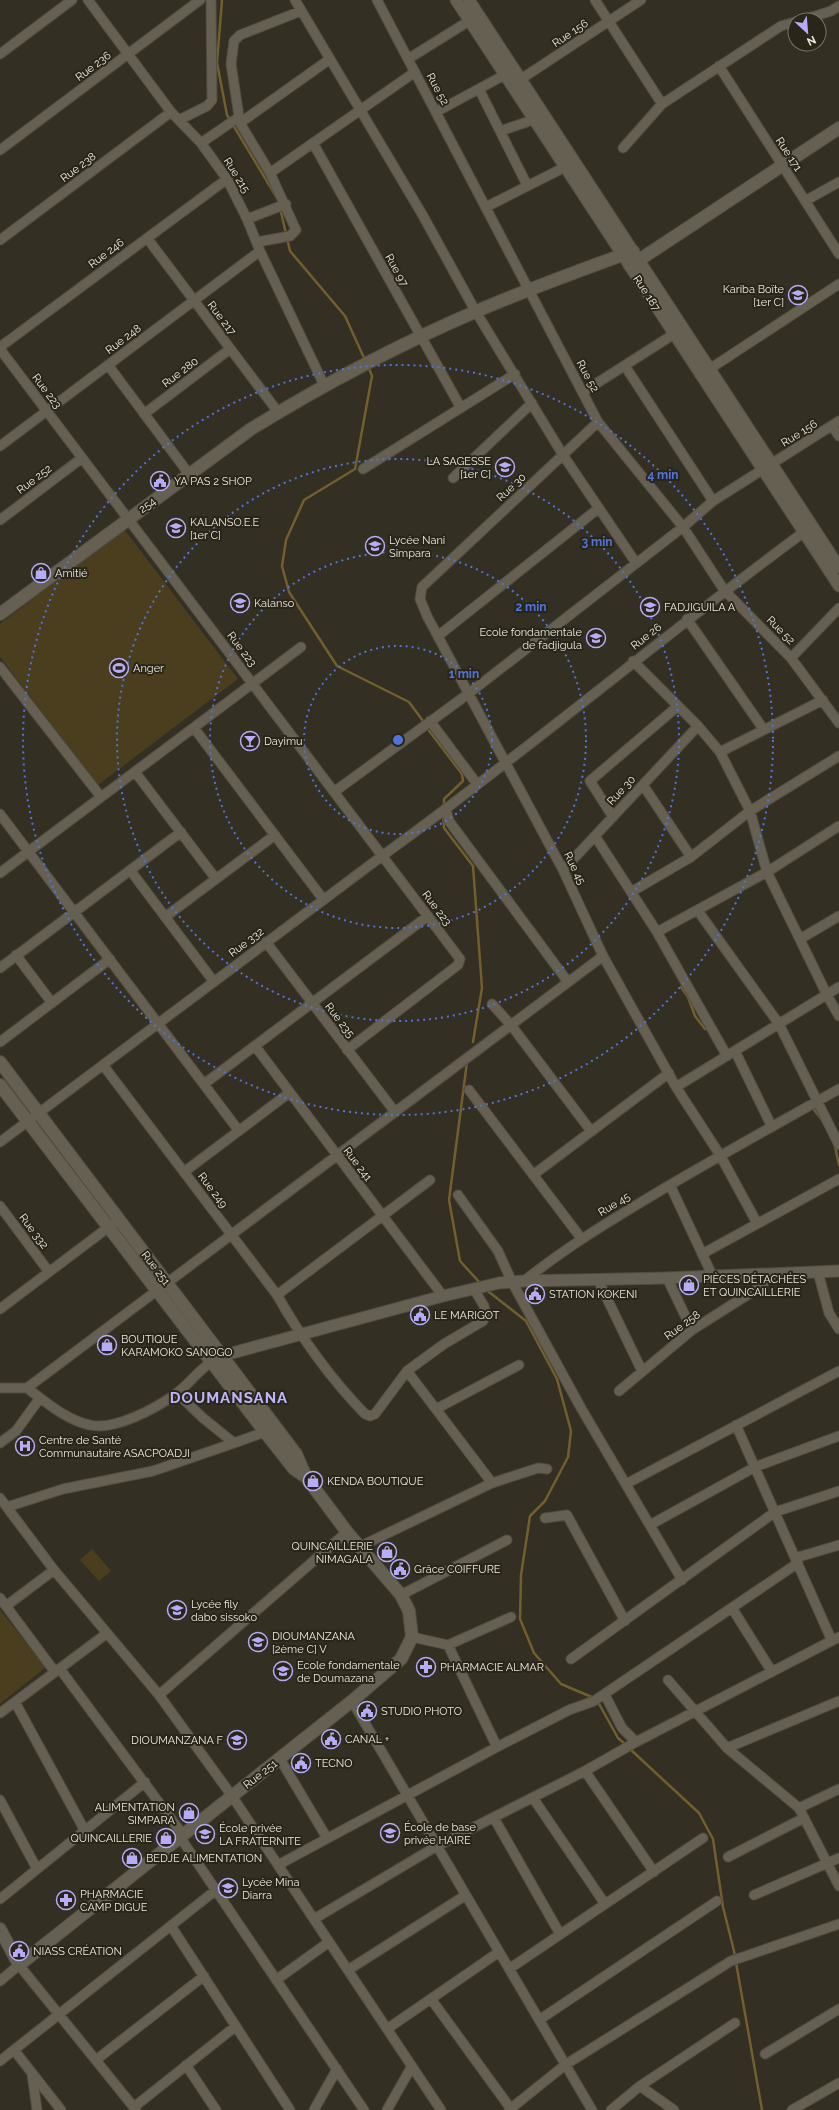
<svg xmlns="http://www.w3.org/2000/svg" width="839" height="2110" viewBox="0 0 839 2110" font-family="Raleway,sans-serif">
  <rect width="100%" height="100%" fill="#332f22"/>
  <path fill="#4a3e1e" d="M124,529L238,679L98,785L0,657V624Z
    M92,1549L111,1571L99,1581L80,1560Z
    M0,1610L46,1667L0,1704Z"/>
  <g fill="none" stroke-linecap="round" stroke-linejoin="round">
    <path stroke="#715f2e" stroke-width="2.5" d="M222,0L217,63L227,115L277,198
      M280,208L290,251L345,316L365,360
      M368,366L372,376L355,469L304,500L286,540L282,566L289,592L337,666L409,702L423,721
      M427,728L462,774L463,781L444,799V804
      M443,816L444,828L473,866L482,988L473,1042
      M681,987L688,997L695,1016L705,1029
      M467,1062L449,1200L460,1261L480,1283
      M812,1107L822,1120
      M834,1142L839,1165
      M489,1292L526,1321L557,1379L571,1431L568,1457L545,1501L530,1516L521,1575L520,1619L534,1653L561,1684L594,1698
      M598,1702L618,1738L626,1745
      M630,1749L699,1813L713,1839L723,1907L734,1951L762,2110"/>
    <g stroke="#514d42" stroke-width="11">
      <path id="minor" d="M88,0L171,112L201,143L227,179L247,219L260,251L325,387
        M295,0L422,214L476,312L563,455L636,563
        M377,0L598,422L683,527L724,590L791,658L839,723
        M595,0L662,104
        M803,20L831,11L839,6
        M0,54L72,0
        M408,59L469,21
        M719,66L839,254
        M515,83L641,0
        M479,89L527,185
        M436,112L510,72
        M179,120L207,106L212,100L211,0
        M240,123L330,59
        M500,131L527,122
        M201,143L239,117
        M313,143L461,408
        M623,148L662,104L781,26L795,22
        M0,150L200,0
        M270,173L415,72
        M805,201L839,182
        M486,207L565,167
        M247,219L286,204
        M147,238L278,412
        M0,240L171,112
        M257,242L290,236L296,230L270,173L240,123L231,64L234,41L240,35L301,11
        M0,347L227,179
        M0,349L460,959L458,965L347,1050
        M108,365L189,474
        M625,366L713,501
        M705,372L839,284
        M583,392L674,334
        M144,414L230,349
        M598,422L422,587L420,599L427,616L563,870L603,956L676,1087L720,1155L757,1223
        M832,426L839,436
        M0,446L260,251
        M363,469L515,374
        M453,478L532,403
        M0,520L82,458
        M687,619L764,730
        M438,636L599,508
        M791,658L839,608
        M633,661L698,726L720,752L750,811L767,872L827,995L839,1016
        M0,667L101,797
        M430,721L477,784
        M194,728L323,899
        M720,752L823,700
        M135,772L216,879
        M643,785L691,857
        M334,792L468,694L683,527L713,501L839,421
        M446,810L449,821L568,982
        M0,814L239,1131
        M613,817L590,781L678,706
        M595,836L657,932L727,1056
        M130,870L214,982
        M563,870L698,726
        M0,873L301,647
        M631,892L691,857L750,811L839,756
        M698,911L779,1024L839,1145
        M165,917L275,835
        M657,932L767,872L839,826
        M800,939L839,916
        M266,942L395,1112
        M16,955L52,1003
        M0,968L181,832
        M492,1004L511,1025L591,1131
        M0,1042L110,959
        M255,1046L443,1296
        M735,1051L772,1127
        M103,1065L277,1295C302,1339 330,1378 365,1414L370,1416L375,1414L407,1371L444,1344L483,1321L486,1315L484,1306L474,1289
        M204,1084L428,916
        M676,1087L839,987
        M469,1090L581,1238
        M0,1142L382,856C526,752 661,637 804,532
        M184,1172L289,1093
        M533,1175L669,1073
        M670,1185L713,1277
        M458,1195L498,1251L512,1282L581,1408L682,1580
        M0,1206L49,1272
        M702,1254L839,1179
        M818,1272L829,1313L839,1329
        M667,1278L692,1330
        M598,1280L642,1371
        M524,1281C565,1248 608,1222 653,1195C715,1158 777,1124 839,1089
        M277,1295L430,1180
        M0,1309L114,1223
        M407,1371L492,1483
        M0,1388H27
        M27,1388L603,956
        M27,1388C46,1402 66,1420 90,1425C114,1431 157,1408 177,1393C190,1383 201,1367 216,1359
        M619,1391L692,1330L763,1285V1275
        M177,1393L203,1418L234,1443L265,1432
        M436,1409L519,1365
        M736,1425L832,1641
        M0,1443L16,1431L40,1398
        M626,1484L839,1371
        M0,1498L54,1570L159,1695L232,1796L441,2110
        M7,1507L63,1489L153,1471L234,1443
        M545,1518L567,1515L625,1621
        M650,1525L755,1467L839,1436
        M359,1547L492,1483L538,1468L547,1469
        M795,1558L839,1545
        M401,1595L507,1540
        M0,1598L55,1672
        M6,1606L54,1570
        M732,1608L772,1672
        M412,1637L448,1645L511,1617
        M448,1645L497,1747
        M571,1659L775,1512L839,1491
        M60,1669L183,1835
        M668,1680L727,1748L799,1808L839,1886
        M159,1695L347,1532
        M605,1695L622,1728L636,1742
        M352,1701L592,2110
        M15,1702L85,1831
        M0,1713L106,1634
        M727,1748L839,1701
        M280,1759L327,1838
        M585,1771L654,1872
        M533,1798L605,1904
        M0,1800L37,1869
        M799,1808L839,1789
        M494,1818L560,1934
        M180,1837L364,2110
        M728,1857L804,1818
        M278,1865L497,1747L569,1710L594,1701L798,1563
        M754,1895L839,1858
        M0,1899L145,1782
        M314,1919L437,1846L585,1771L636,1742L839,1637
        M171,1926L290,2110
        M509,1969L703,1838
        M348,1970L466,1895
        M276,1980L329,1942
        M0,1981L19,1965L136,2110
        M431,1999L511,2109
        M539,2020L717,1901
        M387,2029L499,1952
        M14,2050L61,2110
        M765,2054L839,2009
        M96,2060L204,1976
        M0,2061L216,1890
        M186,2065L216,2110
        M32,2074L37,2110
        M640,2086L674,2110
        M134,2107L236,2026
        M314,2110L337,2069
        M387,2110L412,2066
        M509,2110L565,2065L731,1961L839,1924
        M611,2110L640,2086L735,2023
        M792,2110L839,2083"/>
    </g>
    <g stroke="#514d42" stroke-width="13">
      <path id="tertiary" d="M456,0L839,586
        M469,0L839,567
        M221,1356L443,1296L499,1283L524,1281L667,1278L839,1271"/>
    </g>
    <g stroke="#514d42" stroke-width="14">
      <path id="secondary" d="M630,266L839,128
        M0,614L251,429C321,386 402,343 477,311C528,289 581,270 633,251
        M0,1062L296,1454L306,1477
        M0,1085L265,1432L294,1469L306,1477L347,1532L401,1595L409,1611L412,1637L401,1659L352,1701L19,1965L0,1929"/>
    </g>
    <use href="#minor" stroke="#656051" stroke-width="9"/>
    <use href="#tertiary" stroke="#656051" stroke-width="11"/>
    <use href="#secondary" stroke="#656051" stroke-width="12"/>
  </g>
  <g fill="none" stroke="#5074da" stroke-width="2" stroke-dasharray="2 4">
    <circle cx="398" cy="740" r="94"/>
    <circle cx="398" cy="740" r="188"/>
    <circle cx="398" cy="740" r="281"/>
    <circle cx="398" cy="740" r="375"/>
  </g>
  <defs>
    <g id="school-ring" transform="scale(1)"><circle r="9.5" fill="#292518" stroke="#b6acf8" stroke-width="1.5"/><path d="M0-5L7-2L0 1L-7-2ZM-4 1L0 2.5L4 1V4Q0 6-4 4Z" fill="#b6acf8"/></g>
    <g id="civic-ring" transform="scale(1)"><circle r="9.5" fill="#292518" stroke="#b6acf8" stroke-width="1.5"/><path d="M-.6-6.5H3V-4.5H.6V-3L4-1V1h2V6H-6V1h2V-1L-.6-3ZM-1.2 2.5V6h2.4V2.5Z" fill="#b6acf8"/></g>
    <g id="shop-ring" transform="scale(1)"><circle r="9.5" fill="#292518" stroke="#b6acf8" stroke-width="1.5"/><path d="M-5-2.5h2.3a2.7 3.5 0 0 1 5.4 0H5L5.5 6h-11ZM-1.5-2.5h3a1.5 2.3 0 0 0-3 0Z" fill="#b6acf8"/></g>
    <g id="stadium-ring" transform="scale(1)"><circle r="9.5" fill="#292518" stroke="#b6acf8" stroke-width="1.5"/><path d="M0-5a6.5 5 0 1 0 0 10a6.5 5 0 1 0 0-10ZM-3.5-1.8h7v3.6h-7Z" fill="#b6acf8"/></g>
    <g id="bar-ring" transform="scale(1)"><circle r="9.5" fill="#292518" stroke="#b6acf8" stroke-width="1.5"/><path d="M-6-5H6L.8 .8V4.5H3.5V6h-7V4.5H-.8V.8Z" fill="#b6acf8"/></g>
    <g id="hospital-ring" transform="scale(1)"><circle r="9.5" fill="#292518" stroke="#b6acf8" stroke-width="1.5"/><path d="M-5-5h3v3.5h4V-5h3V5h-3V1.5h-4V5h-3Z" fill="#b6acf8"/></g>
    <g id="pharmacy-ring" transform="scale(1)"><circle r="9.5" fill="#292518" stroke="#b6acf8" stroke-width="1.5"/><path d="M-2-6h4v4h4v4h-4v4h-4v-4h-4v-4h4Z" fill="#b6acf8"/></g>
  </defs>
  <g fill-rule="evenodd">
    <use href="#school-ring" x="798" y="295"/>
    <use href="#school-ring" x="505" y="467"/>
    <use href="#civic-ring" x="160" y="481"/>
    <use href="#school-ring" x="176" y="528"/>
    <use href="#school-ring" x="375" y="546"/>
    <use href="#shop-ring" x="41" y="573"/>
    <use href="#school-ring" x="240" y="603"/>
    <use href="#school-ring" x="650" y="607"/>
    <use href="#school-ring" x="596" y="638"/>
    <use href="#stadium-ring" x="119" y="668"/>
    <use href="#bar-ring" x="250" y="741"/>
    <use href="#shop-ring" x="689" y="1285"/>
    <use href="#civic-ring" x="535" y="1294"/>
    <use href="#civic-ring" x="420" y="1315"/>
    <use href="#shop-ring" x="107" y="1345"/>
    <use href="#hospital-ring" x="25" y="1446"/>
    <use href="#shop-ring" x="313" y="1481"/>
    <use href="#shop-ring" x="387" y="1552"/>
    <use href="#civic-ring" x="400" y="1569"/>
    <use href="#school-ring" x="177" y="1610"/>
    <use href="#school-ring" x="258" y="1642"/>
    <use href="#pharmacy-ring" x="426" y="1667"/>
    <use href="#school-ring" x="283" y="1671"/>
    <use href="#civic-ring" x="367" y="1711"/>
    <use href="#civic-ring" x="331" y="1739"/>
    <use href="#school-ring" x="237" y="1740"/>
    <use href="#civic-ring" x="301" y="1763"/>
    <use href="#shop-ring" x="189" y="1813"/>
    <use href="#school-ring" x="390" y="1833"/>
    <use href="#school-ring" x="205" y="1834"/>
    <use href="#shop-ring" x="166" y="1838"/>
    <use href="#shop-ring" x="132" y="1858"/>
    <use href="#school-ring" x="228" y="1888"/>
    <use href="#pharmacy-ring" x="66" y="1900"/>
    <use href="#civic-ring" x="19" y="1951"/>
  </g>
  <g text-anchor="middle" stroke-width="4" stroke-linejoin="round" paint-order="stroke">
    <g font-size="11" fill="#ebe8e0" stroke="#292518">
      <text transform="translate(570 33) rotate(-34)" y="4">Rue 156</text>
      <text transform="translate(93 66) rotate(-37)" y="4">Rue 236</text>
      <text transform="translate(438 89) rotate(62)" y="4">Rue 52</text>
      <text transform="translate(789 154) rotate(57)" y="4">Rue 171</text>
      <text transform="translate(78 167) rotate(-37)" y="4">Rue 238</text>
      <text transform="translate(237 175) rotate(58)" y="4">Rue 215</text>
      <text transform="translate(106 253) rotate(-37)" y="4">Rue 246</text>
      <text transform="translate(397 270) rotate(61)" y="4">Rue 97</text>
      <text transform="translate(647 293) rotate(57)" y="4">Rue 187</text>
      <text transform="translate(222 318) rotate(53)" y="4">Rue 217</text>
      <text transform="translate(123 339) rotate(-37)" y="4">Rue 248</text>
      <text transform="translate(180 372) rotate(-37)" y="4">Rue 280</text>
      <text transform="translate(588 376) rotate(62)" y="4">Rue 52</text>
      <text transform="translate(47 391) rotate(53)" y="4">Rue 223</text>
      <text transform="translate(799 433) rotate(-32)" y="4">Rue 156</text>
      <text transform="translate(34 479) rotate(-37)" y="4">Rue 252</text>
      <text transform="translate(511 487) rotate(-43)" y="4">Rue 30</text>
      <text transform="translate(147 505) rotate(-37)" y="4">254</text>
      <text transform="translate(781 630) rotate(45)" y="4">Rue 52</text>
      <text transform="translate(646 636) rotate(-38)" y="4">Rue 26</text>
      <text transform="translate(242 649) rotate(53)" y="4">Rue 223</text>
      <text transform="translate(621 790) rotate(-47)" y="4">Rue 30</text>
      <text transform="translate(575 868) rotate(64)" y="4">Rue 45</text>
      <text transform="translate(437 908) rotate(53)" y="4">Rue 223</text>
      <text transform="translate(246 942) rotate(-37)" y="4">Rue 332</text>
      <text transform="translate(340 1020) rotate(53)" y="4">Rue 235</text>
      <text transform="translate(358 1164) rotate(53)" y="4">Rue 241</text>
      <text transform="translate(213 1190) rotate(53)" y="4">Rue 249</text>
      <text transform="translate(614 1204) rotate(-31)" y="4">Rue 45</text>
      <text transform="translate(34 1231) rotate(53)" y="4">Rue 332</text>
      <text transform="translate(156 1268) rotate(53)" y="4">Rue 251</text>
      <text transform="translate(682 1325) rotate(-36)" y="4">Rue 258</text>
      <text transform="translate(260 1774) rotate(-38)" y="4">Rue 251</text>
    </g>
    <g font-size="11" fill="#ebe8e0" stroke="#292518" text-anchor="start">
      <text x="784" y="293" text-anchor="end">Kariba Boïte<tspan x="784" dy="13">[1er C]</tspan></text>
      <text x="491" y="465" text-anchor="end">LA SAGESSE<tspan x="491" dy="13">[1er C]</tspan></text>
      <text x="174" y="485">YA PAS 2 SHOP</text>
      <text x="190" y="526">KALANSO.E.E<tspan x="190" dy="13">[1er C]</tspan></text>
      <text x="389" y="544">Lycée Nani<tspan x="389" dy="13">Simpara</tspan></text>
      <text x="55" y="577">Amitié</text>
      <text x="254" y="607">Kalanso</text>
      <text x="664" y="611">FADJIGUILA A</text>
      <text x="582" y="636" text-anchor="end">Ecole fondamentale<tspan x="582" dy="13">de fadjigula</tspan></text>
      <text x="133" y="672">Anger</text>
      <text x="264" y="745">Dayimu</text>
      <text x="703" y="1283">PIÈCES DÉTACHÉES<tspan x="703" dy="13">ET QUINCAILLERIE</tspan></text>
      <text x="549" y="1298">STATION KOKENI</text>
      <text x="434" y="1319">LE MARIGOT</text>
      <text x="121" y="1343">BOUTIQUE<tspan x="121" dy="13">KARAMOKO SANOGO</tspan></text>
      <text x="39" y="1444">Centre de Santé<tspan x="39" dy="13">Communautaire ASACPOADJI</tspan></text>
      <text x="327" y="1485">KENDA BOUTIQUE</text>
      <text x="373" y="1550" text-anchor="end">QUINCAILLERIE<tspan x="373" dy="13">NIMAGALA</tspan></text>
      <text x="414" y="1573">Grâce COIFFURE</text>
      <text x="191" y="1608">Lycée fily<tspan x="191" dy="13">dabo sissoko</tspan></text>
      <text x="272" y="1640">DIOUMANZANA<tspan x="272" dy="13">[2ème C] V</tspan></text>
      <text x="297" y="1669">Ecole fondamentale<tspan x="297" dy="13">de Doumazana</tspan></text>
      <text x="440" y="1671">PHARMACIE ALMAR</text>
      <text x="381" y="1715">STUDIO PHOTO</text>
      <text x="345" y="1743">CANAL +</text>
      <text x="223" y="1744" text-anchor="end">DIOUMANZANA F</text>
      <text x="315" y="1767">TECNO</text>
      <text x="175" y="1811" text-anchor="end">ALIMENTATION<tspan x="175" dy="13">SIMPARA</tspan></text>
      <text x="404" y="1831">École de base<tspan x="404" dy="13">privée HAIRE</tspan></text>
      <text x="219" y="1832">École privée<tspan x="219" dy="13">LA FRATERNITE</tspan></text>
      <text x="152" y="1842" text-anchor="end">QUINCAILLERIE</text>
      <text x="146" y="1862">BEDJE ALIMENTATION</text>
      <text x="242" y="1886">Lycée Mina<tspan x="242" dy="13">Diarra</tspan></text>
      <text x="80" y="1898">PHARMACIE<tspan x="80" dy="13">CAMP DIGUE</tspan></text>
      <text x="33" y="1955">NIASS CRÉATION</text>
    </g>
    <g font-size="15" font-weight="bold" letter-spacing="1" fill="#bdb5fc" stroke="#292518">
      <text x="229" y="1403">DOUMANSANA</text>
    </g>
  </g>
  <circle cx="398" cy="740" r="6" fill="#5074da" stroke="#292518" stroke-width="2"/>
  <g font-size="12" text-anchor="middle" font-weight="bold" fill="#5074da" stroke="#292518" stroke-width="4" stroke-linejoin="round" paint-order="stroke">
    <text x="663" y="479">4 min</text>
    <text x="597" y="546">3 min</text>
    <text x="531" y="611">2 min</text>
    <text x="464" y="678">1 min</text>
  </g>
  <g transform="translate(807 32) rotate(154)"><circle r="19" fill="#292518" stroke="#777368"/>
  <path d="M0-3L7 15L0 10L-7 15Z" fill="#b6acf8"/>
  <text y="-6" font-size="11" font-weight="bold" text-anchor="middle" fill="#ebe8e0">N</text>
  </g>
</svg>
